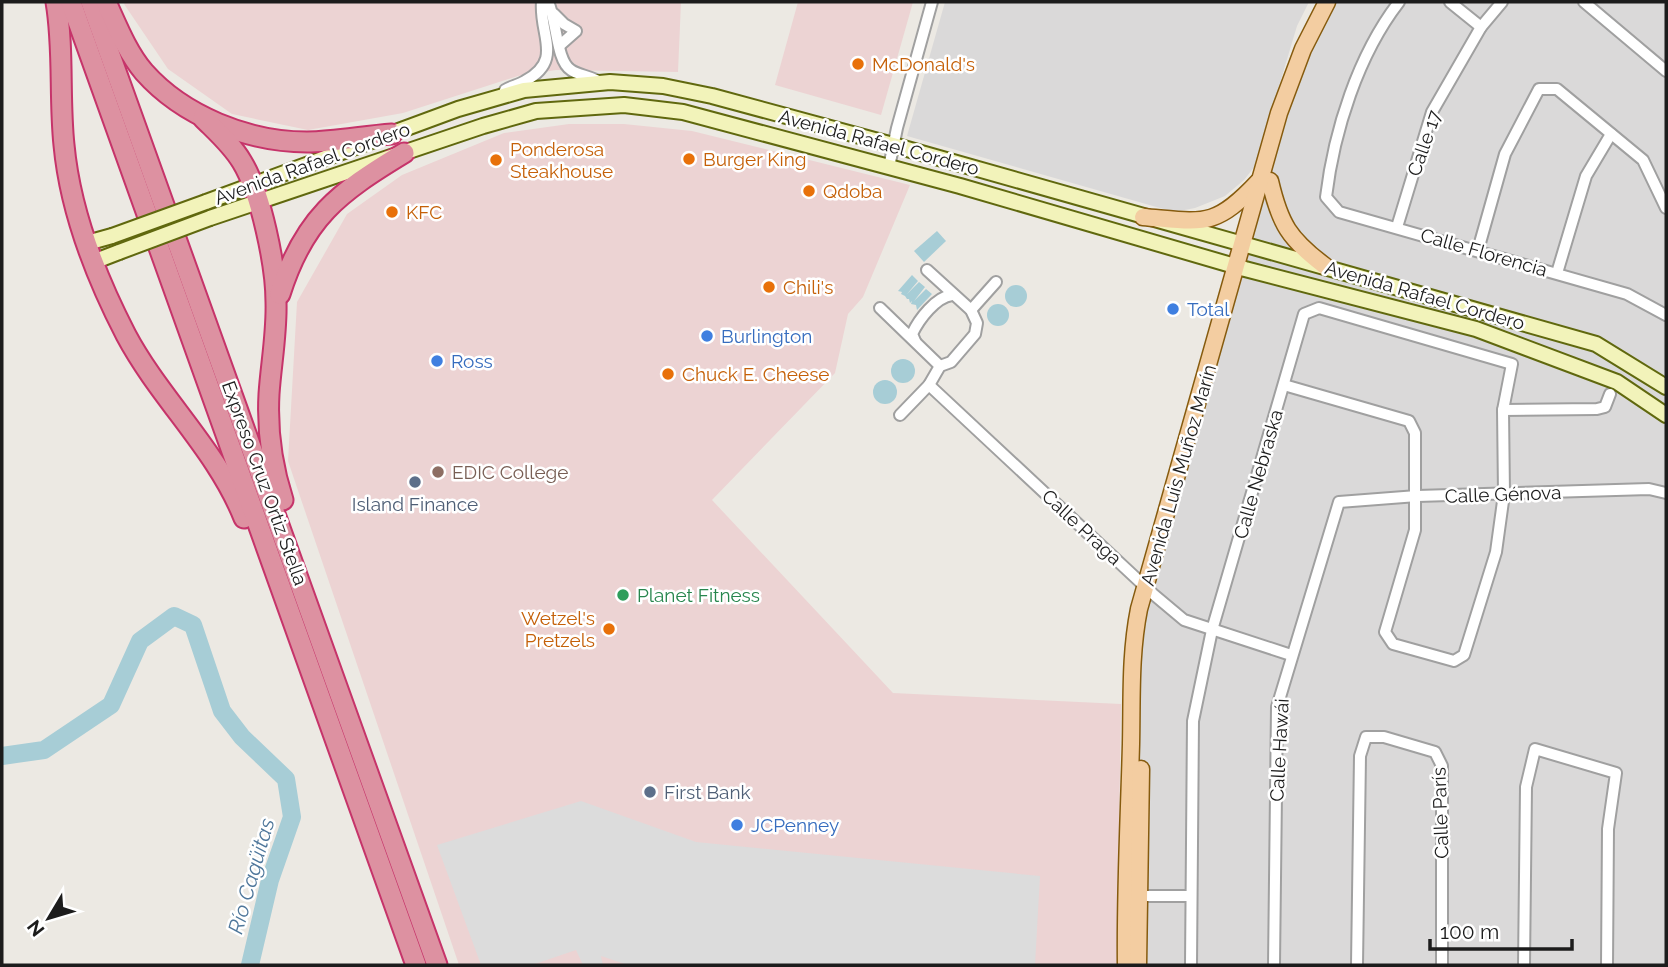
<svg xmlns="http://www.w3.org/2000/svg" width="1668" height="967" font-family="Raleway,sans-serif">
<rect width="100%" height="100%" fill="#ece9e3"/>
<g fill="#dad9d9">
<polygon points="945,2 1309,2 1297,26 1255,166 1244,180 1225,196 1195,208 1174,212 907,136"/>
<polygon points="1332,2 1666,2 1666,965 1134,965 1139,638 1292,90"/>
</g>
<g fill="#ecd3d3">
<polygon points="125,2 681,2 678,72 556,70 518,76 403,113 308,130 232,114 168,69 124,4"/>
<polygon points="798,2 913,2 881,115 775,85"/>
<polygon points="569,124 624,124 692,131 910,185 863,297 848,314 835,373 712,500 893,693 1121,704 1117,965 459,965 288,461 297,302 347,214 402,175 504,133"/>
</g>
<polygon fill="#dcdcdc" points="581,801 696,842 1040,876 1035,965 628,965 601,956 603,965 583,965 576,950 532,965 481,965 437,845"/>
<g fill="#a7cdd6">
<polygon points="937,231 946,241 924,262 914,251"/>
<polygon points="912,275 918,281 907,294 919,282 925,287 914,301 926,289 932,294 917,310 916,305 911,304 912,301 910,303 909,299 907,299 905,296 901,294 902,292 898,291"/>
<circle cx="1016" cy="296" r="11"/>
<circle cx="998" cy="315" r="11"/>
<circle cx="903" cy="371" r="12"/>
<circle cx="885" cy="392" r="12"/>
</g>
<g fill="none" stroke-linecap="round" stroke-linejoin="round">
<polyline stroke="#a7cdd6" stroke-width="18" points="2,756 44,750 111,705 140,641 174,616 193,625 222,711 242,737 286,779 292,817 270,880 250,965"/>
<g stroke="#a0a0a0" stroke-width="14">
<g id="street">
<path d="M548 2C557 20 556 61 571 70 577 75 591 76 602 83"/>
<path d="M1399 2C1358 55 1334 131 1326 197L1339 212 1627 294 1666 315"/>
<polyline points="1450,2 1481,27"/>
<polyline points="1584,2 1666,71"/>
<polyline points="554,14 564,24 576,31 559,46"/>
<path d="M505 90C511 86 519 85 525 81 564 60 539 35 542 2"/>
<polyline points="889,167 897,128 932,2"/>
<polyline points="1397,227 1432,112 1481,27 1502,2"/>
<polyline points="1478,250 1505,154 1539,89 1557,89 1643,160 1666,208"/>
<polyline points="1557,273 1586,176 1611,134"/>
<polyline points="880,308 940,366"/>
<polyline points="971,310 996,282"/>
<path d="M915 341 912 334C919 319 936 297 952 295"/>
<polyline points="929,385 1153,594 1184,620 1291,655"/>
<polyline points="1503,410 1597,409 1605,407 1610,394"/>
<polyline points="900,415 929,385 940,366 951,362 975,334 977,323 971,310 927,270"/>
<polyline points="1135,896 1191,896"/>
<polyline points="1191,965 1193,721 1212,630 1304,314 1319,308 1512,364 1503,410 1504,494 1496,552 1464,655 1454,661 1393,644 1385,632 1415,530 1415,433 1409,421 1284,385"/>
<polyline points="1274,965 1277,707 1339,502 1417,496 1649,489 1666,493"/>
<polyline points="1357,965 1360,756 1366,737 1384,737 1435,752 1442,766 1442,965"/>
<polyline points="1524,965 1526,787 1535,749 1616,773 1608,829 1607,965"/>
</g>
</g>
<g stroke="#60680e" stroke-width="18">
<g id="secondary">
<polyline points="206,202 458,109 524,90 610,82 663,86 712,96 893,145 1596,344 1666,387"/>
<polyline points="210,218 483,126 536,111 624,105 683,112 960,186 1245,269 1476,329 1617,382 1666,415"/>
<polyline points="87,243 112,236"/>
<polyline points="93,262 119,252"/>
</g>
</g>
<g stroke="#865b0e" stroke-width="19">
<g id="primary">
<path d="M1270 181C1280 224 1289 239 1325 266"/>
<path d="M1143 217C1203 222 1214 229 1258 182"/>
<path d="M1126 965C1125 891 1129 818 1131 744 1132 698 1130 654 1139 609L1279 113 1303 49 1327 2"/>
<polyline points="1138,965 1141,769"/>
</g>
</g>
<g stroke="#c6346a" stroke-width="23">
<g id="highway">
<path d="M56 2C64 48 59 98 64 145 70 210 96 277 126 335 160 399 217 450 244 518"/>
<polyline points="71,2 416,965"/>
<polyline points="91,2 437,965"/>
<path d="M106 2C117 26 127 52 144 72 183 116 248 142 307 142 335 142 363 136 392 134"/>
<path d="M203 118C217 132 232 145 242 162 261 193 276 266 276 302 277 333 271 364 269 394 267 430 272 466 283 500"/>
<path d="M280 294C304 218 338 193 404 153"/>
</g>
</g>
<use href="#street" stroke="#fff" stroke-width="10"/>
<use href="#secondary" stroke="#f2f3ba" stroke-width="14"/>
<use href="#primary" stroke="#f3cda1" stroke-width="16"/>
<use href="#highway" stroke="#dd91a1" stroke-width="19"/>
<g stroke="#60680e" stroke-width="18" stroke-linecap="butt">
<g id="secondary-bridge">
<polyline points="112,236 206,202"/>
<polyline points="119,252 210,218"/>
</g>
</g>
<use href="#secondary-bridge" stroke="#f2f3ba" stroke-width="14"/>
</g>
<g fill="#e8710a" stroke="#fff" stroke-width="2.5">
<circle cx="858" cy="64" r="7"/>
<circle cx="689" cy="159" r="7"/>
<circle cx="496" cy="160" r="7"/>
<circle cx="809" cy="191" r="7"/>
<circle cx="392" cy="212" r="7"/>
<circle cx="769" cy="287" r="7"/>
<circle cx="668" cy="374" r="7"/>
<circle cx="609" cy="629" r="7"/>
</g>
<g fill="#3f7fe0" stroke="#fff" stroke-width="2.5">
<circle cx="1173" cy="309" r="7"/>
<circle cx="707" cy="336" r="7"/>
<circle cx="437" cy="361" r="7"/>
<circle cx="737" cy="825" r="7"/>
</g>
<circle fill="#8d6e63" stroke="#fff" stroke-width="2.5" cx="438" cy="472" r="7"/>
<g fill="#5c6f8a" stroke="#fff" stroke-width="2.5">
<circle cx="415" cy="482" r="7"/>
<circle cx="650" cy="792" r="7"/>
</g>
<circle fill="#2e9e5b" stroke="#fff" stroke-width="2.5" cx="623" cy="595" r="7"/>
<g text-anchor="middle" dominant-baseline="central" stroke-width="5" stroke-linejoin="round" paint-order="stroke">
<g font-size="19" fill="#c56008" stroke="#fff" text-anchor="start">
<text x="872" y="64">McDonald's</text>
<text x="510" y="149">Ponderosa<tspan x="510" dy="22">Steakhouse</tspan></text>
<text x="703" y="159">Burger King</text>
<text x="823" y="191">Qdoba</text>
<text x="406" y="212">KFC</text>
<text x="783" y="287">Chili's</text>
<text x="682" y="374">Chuck E. Cheese</text>
<text x="595" y="618" text-anchor="end">Wetzel's<tspan x="595" dy="22">Pretzels</tspan></text>
</g>
<g font-size="19" fill="#1c1c1c" stroke="#fff">
<text transform="translate(879 142) rotate(15)">Avenida Rafael Cordero</text>
<text transform="translate(1424 143) rotate(-71)">Calle 17</text>
<text transform="translate(312 163) rotate(-20)">Avenida Rafael Cordero</text>
<text transform="translate(1484 252) rotate(16)">Calle Florencia</text>
<text transform="translate(1425 295) rotate(16)">Avenida Rafael Cordero</text>
<text transform="translate(1258 474) rotate(-74)">Calle Nebraska</text>
<text transform="translate(1178 475) rotate(-74)">Avenida Luis Muñoz Marín</text>
<text transform="translate(265 483) rotate(70)">Expreso Cruz Ortiz Stella</text>
<text transform="translate(1503 494) rotate(-2)">Calle Génova</text>
<text transform="translate(1082 527) rotate(43)">Calle Praga</text>
<text transform="translate(1279 750) rotate(-87)">Calle Hawái</text>
<text transform="translate(1440 813) rotate(-92)">Calle París</text>
</g>
<g font-size="19" fill="#366cbe" stroke="#fff" text-anchor="start">
<text x="1187" y="309">Total</text>
<text x="721" y="336">Burlington</text>
<text x="451" y="361">Ross</text>
<text x="751" y="825">JCPenney</text>
</g>
<g font-size="19" fill="#785e54" stroke="#fff" text-anchor="start">
<text x="452" y="472">EDIC College</text>
</g>
<g font-size="19" fill="#4e5e75" stroke="#fff">
<text x="415" y="504">Island Finance</text>
<text x="664" y="792" text-anchor="start">First Bank</text>
</g>
<g font-size="19" fill="#27864d" stroke="#fff" text-anchor="start">
<text x="637" y="595">Planet Fitness</text>
</g>
<g font-size="21" font-style="italic" fill="#4f779b" stroke="#fff">
<text transform="translate(251 876) rotate(-74)">Río Cagüitas</text>
</g>
</g>
<rect width="1668" height="967" fill="none" stroke="#1c1c1c" stroke-width="7"/>
<g transform="translate(49 918) rotate(232)" stroke="#ffffff" stroke-width="5" paint-order="stroke">
<path d="M0-5L12 26L0 18L-12 26Z" fill="#1c1c1c"/>
<text y="-10" font-size="19" font-weight="bold" text-anchor="middle" fill="#1c1c1c">N</text>
</g>
<path d="M1430 939v10h142v-10" fill="none" stroke="#1c1c1c" stroke-width="3.5"/>
<text x="1440" y="939" font-size="21" fill="#1c1c1c" stroke="#ffffff" stroke-width="5" paint-order="stroke">100 m</text>
</svg>
